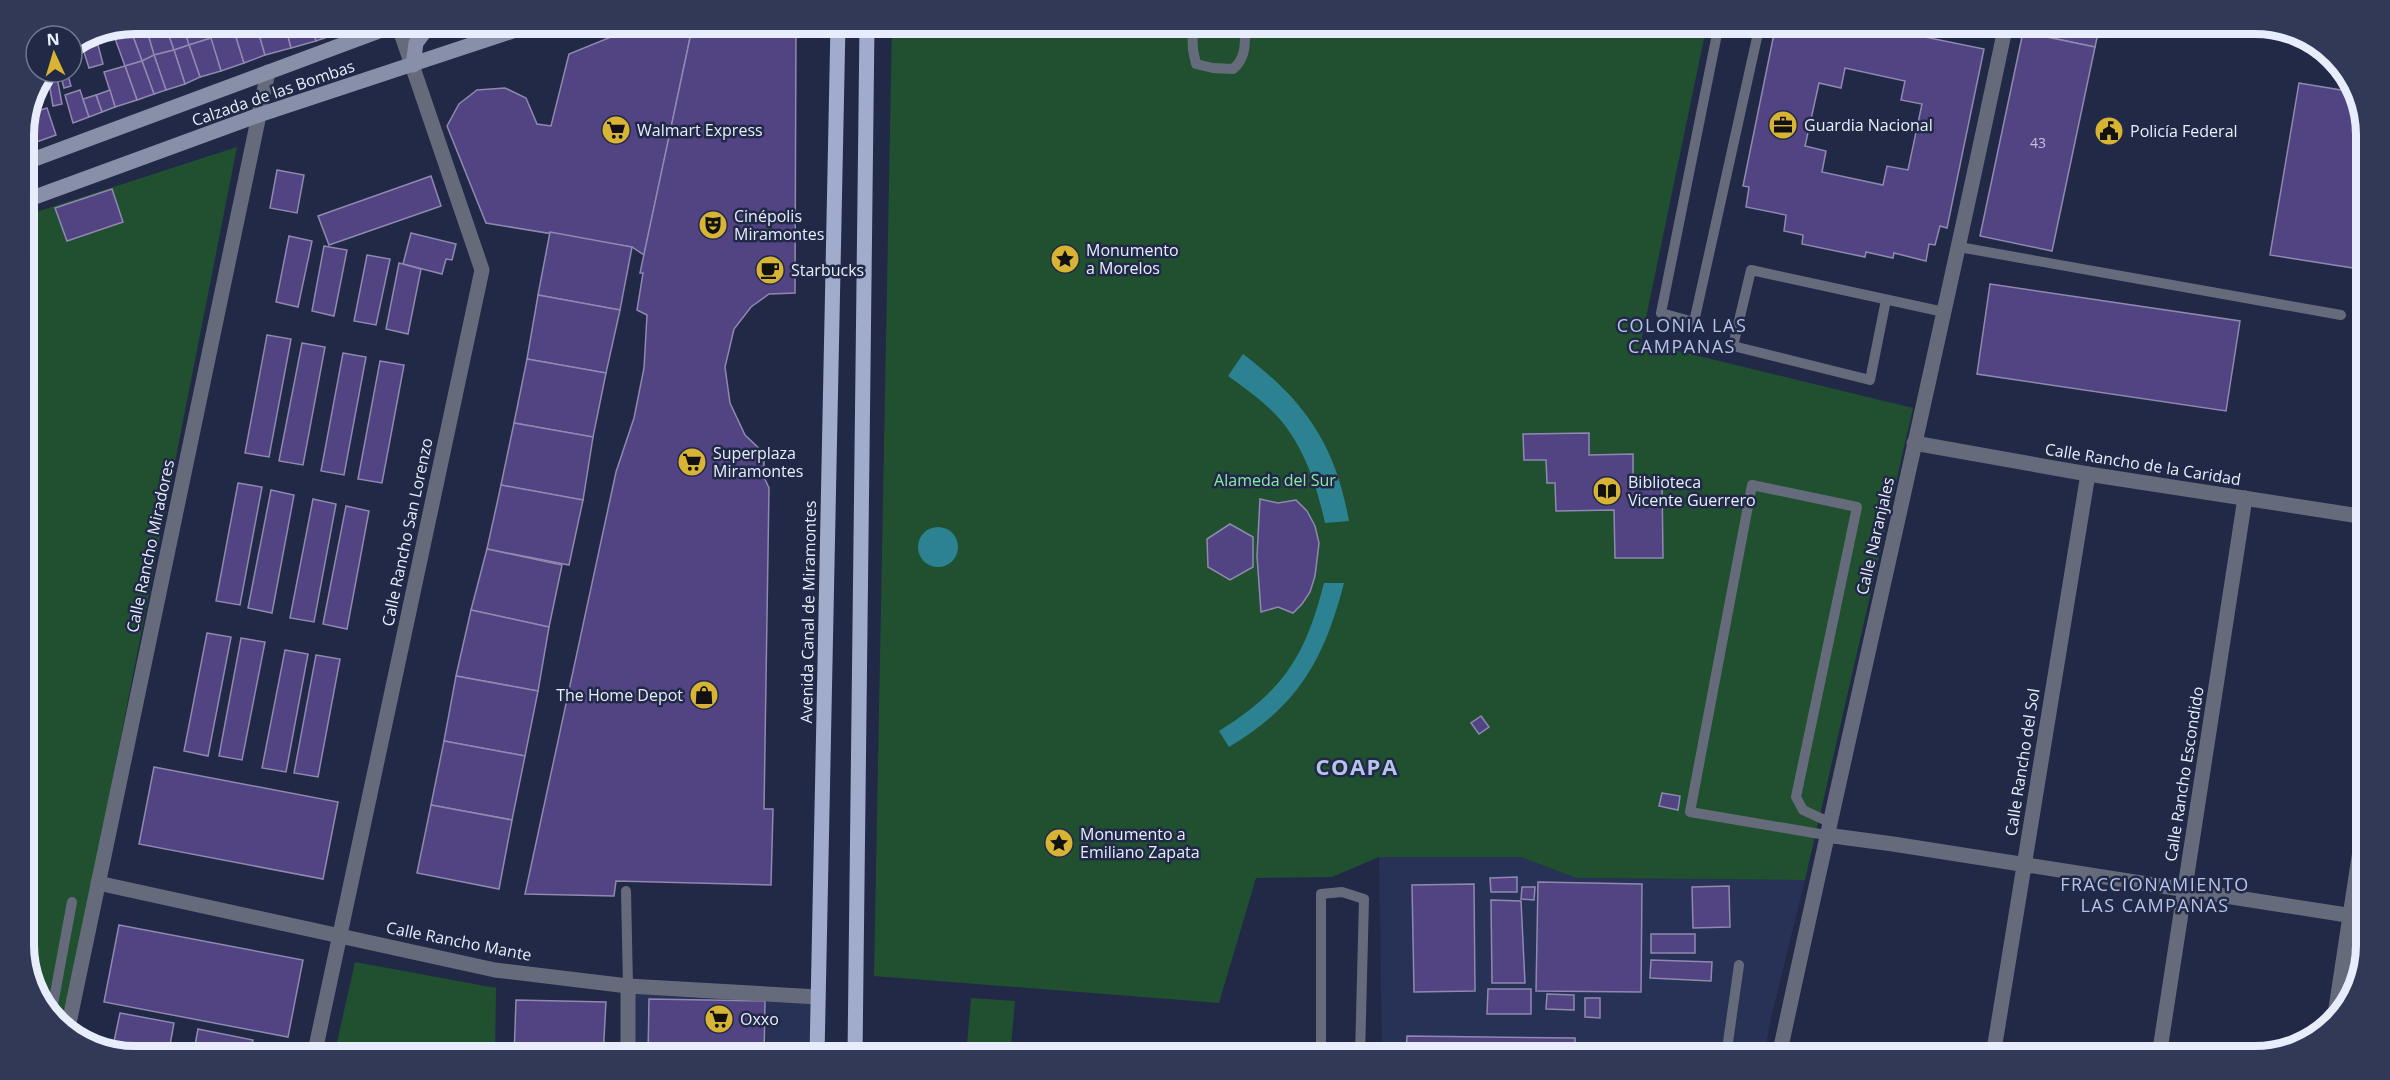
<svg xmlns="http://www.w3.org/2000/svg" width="2390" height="1080" font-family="'Open Sans',sans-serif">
<rect width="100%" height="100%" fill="#212947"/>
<g fill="#283156">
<polygon points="1379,857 1521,857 1576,878 1805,880 1772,1014 1764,1056 1382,1056"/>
<polygon points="634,985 817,996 814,1056 632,1056"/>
</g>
<g fill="#205030">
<polygon points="892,24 1707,24 1641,342 1913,408 1805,880 1576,878 1521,857 1379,857 1332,877 1256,878 1219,1003 874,976"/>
<polygon points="237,147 64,1025 47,1012 24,952 24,216"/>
<polygon points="355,962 496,988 495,1056 334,1056"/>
<polygon points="971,998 1015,1001 1010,1056 966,1056"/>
</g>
<g fill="#2c8291">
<path d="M1243 354C1305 401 1335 444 1349 521L1325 523C1316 482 1301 437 1269 408 1256 396 1242 386 1228 376Z"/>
<circle cx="938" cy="547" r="20"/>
<path d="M1324 583H1344C1324 660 1298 706 1229 747L1219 731C1284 690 1305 657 1324 583Z"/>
</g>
<g fill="#524383" stroke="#8f89af" stroke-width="1.5" fill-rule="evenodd">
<polygon points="145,24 165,24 174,50 154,55"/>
<polygon points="145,24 154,55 142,61 130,28"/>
<polygon points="165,24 183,24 189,45 174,50"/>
<polygon points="183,24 206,24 211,38 189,45"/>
<polygon points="206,24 232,24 244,63 221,71"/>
<polygon points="232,24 256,24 265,55 244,63"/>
<polygon points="256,24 285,24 291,48 265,55"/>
<polygon points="285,24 312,24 316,41 291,48"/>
<polygon points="312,24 345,24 347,30 316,41"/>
<polygon points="345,24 363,24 347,30"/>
<polygon points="643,24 693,24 644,255 632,247 486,223 447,126 459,104 477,90 505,88 526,98 537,124 551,126 569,54"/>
<polygon points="693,24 796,24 795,293 769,294 751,307 734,329 725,367 730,403 745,435 764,453 764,477 769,488 764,809 773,809 771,885 616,881 614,896 525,894 616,472 634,418 644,368 647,315 637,310 643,273 640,273"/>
<path d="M1776 24H1861L1984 49 1947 228 1940 226 1935 245 1929 244 1926 261 1894 253 1893 258 1866 252 1865 257 1802 244 1803 235 1784 231 1786 215 1746 207 1749 187 1743 186ZM1845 68 1905 81 1901 100 1922 104 1908 170 1887 166 1883 185 1822 172 1826 151 1805 146 1819 83 1841 88Z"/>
<polygon points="1937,24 1990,24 1987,35"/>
<polygon points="2025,24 2100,24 2095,47 2023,32"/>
<polygon points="129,25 130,28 113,33 112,29"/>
<polygon points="130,28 142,61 125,66 113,33"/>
<polygon points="112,29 113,33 89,40 87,36 93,32"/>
<polygon points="2023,32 2095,47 2052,251 1980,236"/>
<polygon points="87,36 89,40 74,45"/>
<polygon points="211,38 221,71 200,77 189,45"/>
<polygon points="98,45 103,64 89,68 83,49"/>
<polygon points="189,45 200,77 185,84 174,50"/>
<polygon points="174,50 185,84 166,90 154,55"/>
<polygon points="154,55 166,90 154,94 142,61"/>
<polygon points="142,61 154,94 137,100 125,66"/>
<polygon points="125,66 137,100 115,107 104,72"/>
<polygon points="50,72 56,72 62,104 53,106 48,77"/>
<polygon points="60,72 67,72 71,86 64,88"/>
<polygon points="2299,83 2353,92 2366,129 2366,270 2270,255"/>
<polygon points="80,90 89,117 73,123 65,95"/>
<polygon points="110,90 115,107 102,112 96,95"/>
<polygon points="96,95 102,112 89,117 83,99"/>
<polygon points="39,97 39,110 32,111"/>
<polygon points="47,108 56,135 28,145 24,129 31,113"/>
<polygon points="277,170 304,175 297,213 270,208"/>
<polygon points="431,176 441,206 329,245 318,216"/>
<polygon points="112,189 123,222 67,241 55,208"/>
<polygon points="550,232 632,247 620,310 538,295"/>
<polygon points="411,233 456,244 452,260 446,259 442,274 403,264"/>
<polygon points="289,236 312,241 298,307 276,302"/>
<polygon points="324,246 347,250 334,316 312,311"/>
<polygon points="367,255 390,259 376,325 354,321"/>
<polygon points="399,263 421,269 408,334 386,329"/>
<polygon points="1990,284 2240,321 2226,411 1977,374"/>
<polygon points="538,295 620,310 606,373 527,359"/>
<polygon points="267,335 291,339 269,457 245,453"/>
<polygon points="302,343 325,347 303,465 279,461"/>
<polygon points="343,353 366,357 344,475 321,471"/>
<polygon points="527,359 606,373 593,437 514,423"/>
<polygon points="380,361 404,365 382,483 358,479"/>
<polygon points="514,423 593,437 583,500 501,485"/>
<polygon points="1589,433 1589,455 1633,454 1633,479 1662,479 1663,558 1615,558 1614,510 1556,511 1555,483 1547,483 1546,460 1524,460 1523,434"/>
<polygon points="238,483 262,487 240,605 216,601"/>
<polygon points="501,485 583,500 569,565 487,549"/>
<polygon points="271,490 294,495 272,613 248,608"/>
<polygon points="313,499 336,504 314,622 290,618"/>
<polygon points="1260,499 1278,503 1296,500 1307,511 1315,526 1319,543 1315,576 1310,592 1302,604 1293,613 1278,607 1261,612 1257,556"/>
<polygon points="346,506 369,511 347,629 323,624"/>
<polygon points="1230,524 1253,537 1253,567 1230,580 1208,567 1207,539"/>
<polygon points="487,549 562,565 549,627 471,610"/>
<polygon points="471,610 549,627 538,691 456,676"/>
<polygon points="207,633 231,637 208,756 184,751"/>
<polygon points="241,638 265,642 242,760 219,756"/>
<polygon points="285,650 308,654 286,772 262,768"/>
<polygon points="316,655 340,659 318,777 294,773"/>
<polygon points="456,676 538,691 525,756 444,741"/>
<polygon points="1481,716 1489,727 1479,734 1471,723"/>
<polygon points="444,741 525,756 512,820 431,805"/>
<polygon points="154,767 338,802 323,879 139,844"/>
<polygon points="1662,793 1680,796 1678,810 1659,806"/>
<polygon points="431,805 512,820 499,889 417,873"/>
<polygon points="1517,877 1517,892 1491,892 1490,878"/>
<polygon points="1538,882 1642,884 1641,992 1536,991"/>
<polygon points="1474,884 1475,991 1414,992 1412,885"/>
<polygon points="1729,886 1730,927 1693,928 1692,887"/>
<polygon points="1522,887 1535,887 1534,900 1521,899"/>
<polygon points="1491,900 1521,901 1525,983 1492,983"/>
<polygon points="119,925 303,960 288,1037 104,1002"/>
<rect x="1651" y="934" width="44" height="19"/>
<polygon points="1651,960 1712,962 1711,981 1650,978"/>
<polygon points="1488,989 1531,989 1531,1014 1487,1014"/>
<polygon points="1547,994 1574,995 1574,1010 1546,1009"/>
<polygon points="1585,998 1600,998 1600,1018 1585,1017"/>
<polygon points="649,999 765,1001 764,1056 648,1056"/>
<polygon points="516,1000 606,1002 603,1056 514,1056"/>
<polygon points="120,1013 174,1023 168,1056 136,1056 112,1051"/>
<polygon points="198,1029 253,1040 249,1056 193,1056"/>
<polygon points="1407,1036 1575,1038 1575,1056 1406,1056"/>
</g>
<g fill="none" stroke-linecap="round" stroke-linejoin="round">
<g stroke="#666b7b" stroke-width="10">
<path d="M1192 24 1193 50 1196 64 1213 68 1233 69C1247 57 1245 42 1245 24"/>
<polyline points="1719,24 1661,313 1694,322 1760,24"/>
<polyline points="1959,247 2341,315"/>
<polyline points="1886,300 1870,380 1733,346 1751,270 1944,312"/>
<polyline points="1826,835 1690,812 1752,485 1857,507 1796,797 1803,810 1829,822"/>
<polyline points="626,891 628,986"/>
<polyline points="51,1015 72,902"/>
<polyline points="1321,1056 1321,894 1342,892 1364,899 1360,1056"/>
<polyline points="1726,1056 1739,965"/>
</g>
<g stroke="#666b7b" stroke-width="15">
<polyline points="1914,443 2088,474 2366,517"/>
<polyline points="1826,835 1893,844 2366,918"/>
<polyline points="98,883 495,970 628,986 818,997"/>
<polyline points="2335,1015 2366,811"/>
<polyline points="68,1028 268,72"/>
<polyline points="314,1056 482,270 398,24"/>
<polyline points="628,1056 628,986"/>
<path d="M1779 1056C1853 712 1934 369 2006 24"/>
<polyline points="1993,1056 2088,474"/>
<polyline points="2159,1056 2245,498"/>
</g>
<g stroke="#888fa9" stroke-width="15">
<polyline points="413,65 416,43 430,24"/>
<polyline points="24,163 398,24"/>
<polyline points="24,201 259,115 534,24"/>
</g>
<g stroke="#a1abcc" stroke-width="15">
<polyline points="817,1056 838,24"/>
<polyline points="855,1056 867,24"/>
</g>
</g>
<defs>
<g id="office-disc" transform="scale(1.5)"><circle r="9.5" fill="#d8b434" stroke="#212947"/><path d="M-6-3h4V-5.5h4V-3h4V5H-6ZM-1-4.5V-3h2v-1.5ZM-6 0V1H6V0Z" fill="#111"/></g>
<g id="supermarket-disc" transform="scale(1.5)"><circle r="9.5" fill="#d8b434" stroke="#212947"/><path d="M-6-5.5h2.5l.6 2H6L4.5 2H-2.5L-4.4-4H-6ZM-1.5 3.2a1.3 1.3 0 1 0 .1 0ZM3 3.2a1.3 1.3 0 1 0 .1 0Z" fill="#111"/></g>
<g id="civic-disc" transform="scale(1.5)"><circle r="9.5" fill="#d8b434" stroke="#212947"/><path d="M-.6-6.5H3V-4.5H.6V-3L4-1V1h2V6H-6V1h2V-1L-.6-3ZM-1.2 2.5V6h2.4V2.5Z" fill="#111"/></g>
<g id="theatre-disc" transform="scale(1.5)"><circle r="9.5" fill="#d8b434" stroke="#212947"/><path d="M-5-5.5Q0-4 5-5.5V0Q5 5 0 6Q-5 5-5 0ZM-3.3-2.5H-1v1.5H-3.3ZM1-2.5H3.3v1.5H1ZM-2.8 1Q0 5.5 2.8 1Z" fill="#111"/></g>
<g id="sight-disc" transform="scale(1.5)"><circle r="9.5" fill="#d8b434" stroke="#212947"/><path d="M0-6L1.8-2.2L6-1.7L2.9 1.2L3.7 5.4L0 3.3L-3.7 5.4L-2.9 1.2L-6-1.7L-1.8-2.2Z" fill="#111"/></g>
<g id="cafe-disc" transform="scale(1.5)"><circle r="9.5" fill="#d8b434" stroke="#212947"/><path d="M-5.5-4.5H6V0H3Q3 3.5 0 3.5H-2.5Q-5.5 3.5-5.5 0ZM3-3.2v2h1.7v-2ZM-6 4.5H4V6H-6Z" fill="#111"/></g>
<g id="library-disc" transform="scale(1.5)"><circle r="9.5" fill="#d8b434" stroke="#212947"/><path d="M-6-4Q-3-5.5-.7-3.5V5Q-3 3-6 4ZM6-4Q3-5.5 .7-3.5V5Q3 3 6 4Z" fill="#111"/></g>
<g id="shop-disc" transform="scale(1.5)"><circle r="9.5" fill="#d8b434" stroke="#212947"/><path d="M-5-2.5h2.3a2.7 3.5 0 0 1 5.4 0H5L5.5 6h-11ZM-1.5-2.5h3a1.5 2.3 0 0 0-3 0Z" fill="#111"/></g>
</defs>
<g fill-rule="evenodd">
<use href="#office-disc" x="1783" y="125"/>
<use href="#supermarket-disc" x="616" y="130"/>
<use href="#civic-disc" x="2109" y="131"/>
<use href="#theatre-disc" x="713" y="225"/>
<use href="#sight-disc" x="1065" y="259"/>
<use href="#cafe-disc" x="770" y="270"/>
<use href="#supermarket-disc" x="692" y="462"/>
<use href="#library-disc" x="1607" y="491"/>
<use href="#shop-disc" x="704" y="695"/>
<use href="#sight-disc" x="1059" y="843"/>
<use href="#supermarket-disc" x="719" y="1019"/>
</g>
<g text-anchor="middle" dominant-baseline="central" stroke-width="5" stroke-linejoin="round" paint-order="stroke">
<g font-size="14" fill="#c2c2de">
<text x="2038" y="142">43</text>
</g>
<g font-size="16" fill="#e8edfd" stroke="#212947">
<text transform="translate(273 93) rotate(-19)">Calzada de las Bombas</text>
<text transform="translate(2143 464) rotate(9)">Calle Rancho de la Caridad</text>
<text transform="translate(407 532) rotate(-78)">Calle Rancho San Lorenzo</text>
<text transform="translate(1875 536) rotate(-77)">Calle Naranjales</text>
<text transform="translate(150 546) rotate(-78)">Calle Rancho Miradores</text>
<text transform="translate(808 612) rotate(-89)">Avenida Canal de Miramontes</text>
<text transform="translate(2022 762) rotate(-81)">Calle Rancho del Sol</text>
<text transform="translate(2184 774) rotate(-81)">Calle Rancho Escondido</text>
<text transform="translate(459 941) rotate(11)">Calle Rancho Mante</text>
</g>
<g font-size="16" fill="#e8edfd" stroke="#212947" text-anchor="start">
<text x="1804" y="125">Guardia Nacional</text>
<text x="637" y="130">Walmart Express</text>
<text x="2130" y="131">Policía Federal</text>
<text x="734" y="216">Cinépolis<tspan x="734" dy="18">Miramontes</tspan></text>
<text x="1086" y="250">Monumento<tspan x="1086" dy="18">a Morelos</tspan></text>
<text x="791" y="270">Starbucks</text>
<text x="713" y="453">Superplaza<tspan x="713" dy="18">Miramontes</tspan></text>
<text x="1628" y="482">Biblioteca<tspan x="1628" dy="18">Vicente Guerrero</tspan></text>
<text x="683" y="695" text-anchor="end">The Home Depot</text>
<text x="1080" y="834">Monumento a<tspan x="1080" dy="18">Emiliano Zapata</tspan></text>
<text x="740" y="1019">Oxxo</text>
</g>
<g font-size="16" fill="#89eaa5" stroke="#212947">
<text x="1275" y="480">Alameda del Sur</text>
</g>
<g font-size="18" letter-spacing="1.5" fill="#b7c3ea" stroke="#212947">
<text x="1682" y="325">COLONIA LAS<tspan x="1682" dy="21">CAMPANAS</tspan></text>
<text x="2155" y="884">FRACCIONAMIENTO<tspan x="2155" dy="21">LAS CAMPANAS</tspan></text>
</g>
<g font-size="22" font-weight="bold" letter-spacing="1.5" fill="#b7c3ea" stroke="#212947">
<text x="1357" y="766">COAPA</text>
</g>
</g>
<path d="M0 0H2390V1080H0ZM135 34H2255A101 101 0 0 1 2356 135V945A101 101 0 0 1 2255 1046H135A101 101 0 0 1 34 945V135A101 101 0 0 1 135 34Z" fill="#313956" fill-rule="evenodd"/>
<path fill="none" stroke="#e8edfd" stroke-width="8" d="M135 34H2255A101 101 0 0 1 2356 135V945A101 101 0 0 1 2255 1046H135A101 101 0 0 1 34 945V135A101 101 0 0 1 135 34Z"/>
<g transform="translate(54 54) rotate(356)"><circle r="28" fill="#212947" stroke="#717790" stroke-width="1.5"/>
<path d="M0-4.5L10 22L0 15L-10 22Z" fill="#d8b434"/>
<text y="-9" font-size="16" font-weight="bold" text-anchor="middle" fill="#e8edfd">N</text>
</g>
</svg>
